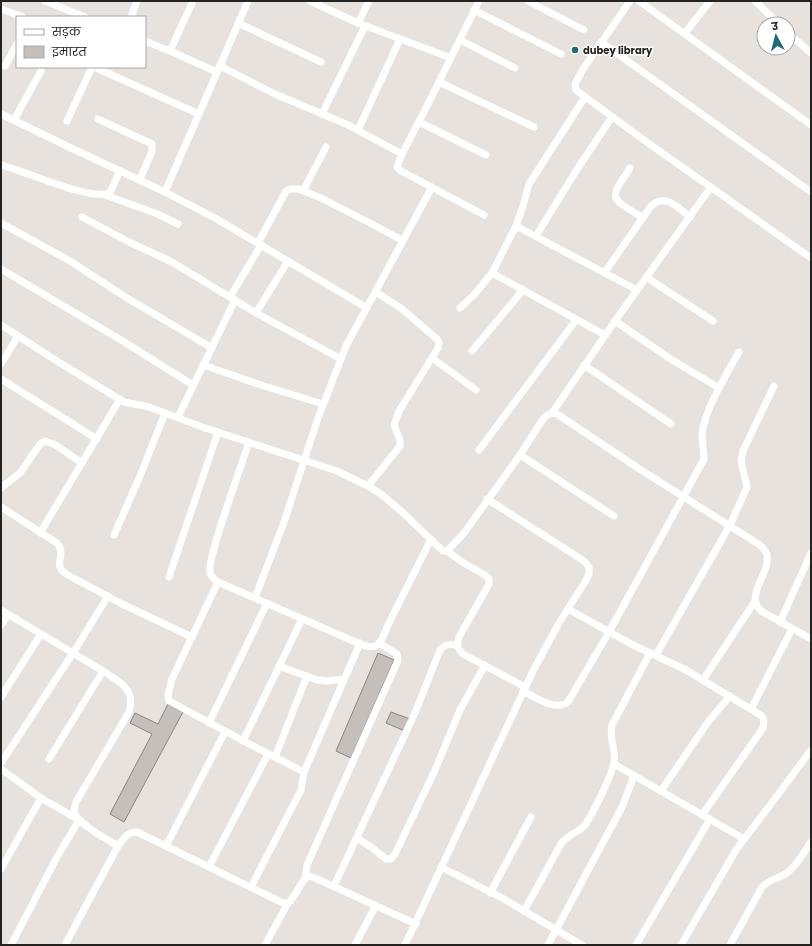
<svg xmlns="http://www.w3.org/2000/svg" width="812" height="946" font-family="Poppins,'Noto Sans Devanagari',sans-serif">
<rect width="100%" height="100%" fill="#e8e2de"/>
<g fill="#c5bfbc" stroke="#8b8582">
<polygon points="378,653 394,660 351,758 336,751"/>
<polygon points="168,704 183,712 124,822 110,814 152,734 130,723 135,713 158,724"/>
<polygon points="391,712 410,719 405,731 386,723"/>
</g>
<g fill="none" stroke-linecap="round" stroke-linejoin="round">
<g stroke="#fff" stroke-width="7">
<polyline points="45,1 85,17"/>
<polyline points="310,1 358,23 451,58"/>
<polyline points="479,1 428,104 402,154 397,167 401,171 484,215"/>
<polyline points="528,1 584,30"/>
<polyline points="630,1 583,69 575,84 576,90 648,143 811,258"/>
<polyline points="639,1 811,125"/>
<polyline points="755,1 779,24"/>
<polyline points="1,9 23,17"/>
<polyline points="474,10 561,54"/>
<polyline points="131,17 137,1"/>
<polyline points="238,23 321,62"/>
<polyline points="358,23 369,1"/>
<polyline points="685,33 710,1"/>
<polyline points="788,33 811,53"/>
<polyline points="460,40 515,68"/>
<polyline points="145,41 170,51 217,72"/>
<polyline points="601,42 811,192"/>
<polyline points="170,51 193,1"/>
<polyline points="5,66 17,44"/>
<polyline points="220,66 275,94 346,124 402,154"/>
<polyline points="94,67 199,114"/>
<polyline points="439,82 534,127"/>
<polyline points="1,114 71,148 165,192 215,218 367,308"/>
<polyline points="322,114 365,26"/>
<polyline points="98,119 152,144 152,151 140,179"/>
<polyline points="14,120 41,71"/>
<polyline points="67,121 92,67"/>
<polyline points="419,122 486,155"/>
<polyline points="358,130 400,39"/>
<path d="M1 165C26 171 88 201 110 193L120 170"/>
<path d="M630 168C608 201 610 197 643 218"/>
<polyline points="303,191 326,147"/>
<polyline points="165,192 248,1"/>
<polyline points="105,195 155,213 178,224"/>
<polyline points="82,217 129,242 172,262 256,313 341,359"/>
<polyline points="1,223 70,261 127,298 212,348"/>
<polyline points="516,226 637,290"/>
<polyline points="536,236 576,171 612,117"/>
<polyline points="258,243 286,191 291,189 299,189 321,198 374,225 403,241"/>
<polyline points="1,269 121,340 193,385"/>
<path d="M605 272 651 206C666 193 677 207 690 217"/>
<polyline points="492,273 605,335"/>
<polyline points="646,277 713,321"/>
<polyline points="230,297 261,245"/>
<polyline points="460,308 474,295 492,273 516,226 523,206 529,184 585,97"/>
<polyline points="256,313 288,261"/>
<polyline points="615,321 669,358 719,388"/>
<path d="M1 325 60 363 124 402 149 407 205 428 337 471 368 486 381 494 402 512 443 551H447L464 533 520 455 543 419C548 414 550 412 557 414L641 470 760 545C762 547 765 550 766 552 774 571 743 594 761 611L811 639"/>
<polyline points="472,351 523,290"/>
<polyline points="432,358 476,390"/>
<polyline points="1,364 18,336"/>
<polyline points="203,365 261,385 323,404"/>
<polyline points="584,365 671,424"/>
<polyline points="1,379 97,439"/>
<polyline points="552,413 615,321 711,187"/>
<polyline points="178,417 235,300"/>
<path d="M249 442C243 462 206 560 210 573 212 578 215 580 218 582L351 640C358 643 368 649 375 646 382 644 385 631 388 625 402 596 417 568 431 539"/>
<polyline points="479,450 576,320"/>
<polyline points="520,455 614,516"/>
<polyline points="368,486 400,446 400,440 394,425 399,411 438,348 439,343 437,339 402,309 376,292"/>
<polyline points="1,488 20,473 40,444 45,441 54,444 82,463"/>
<path d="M1 507 57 543C68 556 51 563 66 574L122 604 192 637"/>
<polyline points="40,533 120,399"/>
<polyline points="114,535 140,476 165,413"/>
<path d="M447 551 462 562 485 575 489 579V584L459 637C457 645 457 648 463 654L525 687"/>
<polyline points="169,577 218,432"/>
<polyline points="218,582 172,679 168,695 169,701 253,746 304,772"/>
<polyline points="255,598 284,522 318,418 346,346 432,187"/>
<polyline points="568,609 631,644 686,670 762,716 764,721 763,728 702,815"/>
<path d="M1 610 103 671C120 682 136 689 129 712L76 802C75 806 73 810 75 814 80 825 108 840 118 846"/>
<polyline points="780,622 811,553"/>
<polyline points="1,625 8,615"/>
<polyline points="656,655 730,525 744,494 747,487 741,461 743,451 774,386"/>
<polyline points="279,666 317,680 327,681 344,679"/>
<polyline points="703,680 755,601"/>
<path d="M523 691C535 697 556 712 568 702L609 632 704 459C704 451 702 442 702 434 704 411 727 373 739 352"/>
<polyline points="1,697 41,634"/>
<polyline points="751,709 792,629"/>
<polyline points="209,723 267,603"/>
<polyline points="243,741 302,619"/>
<polyline points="275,757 307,676"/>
<polyline points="49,759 103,671"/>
<polyline points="1,763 73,653 108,596"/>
<polyline points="614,764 744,839"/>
<polyline points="1,769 41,798 79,820 57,857 11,945"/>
<polyline points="661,791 708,722 730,696"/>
<polyline points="357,838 371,847 386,859 391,859 395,854 436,768 460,710 485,665"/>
<polyline points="166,846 225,732"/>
<polyline points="209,867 268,754"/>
<polyline points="441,867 504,899 582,945"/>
<polyline points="1,869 41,798"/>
<polyline points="305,879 307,865 398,660 397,654 379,643"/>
<path d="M334 886 415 713 440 650C445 644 449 644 457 645"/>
<polyline points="251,887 301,790 304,772 360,643"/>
<polyline points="490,893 531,817"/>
<path d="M524 911 562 842C568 835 577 833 584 826 592 816 612 775 614 762 616 755 613 748 612 741 611 735 611 731 612 725L650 653"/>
<path d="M65 945 118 846C124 838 127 832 137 832L283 903H288C297 896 299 882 308 876L315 878 416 924"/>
<polyline points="265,945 288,903"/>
<polyline points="355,945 376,905"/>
<polyline points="405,945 534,669 559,623 585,582 589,574 589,567 584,561 487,499"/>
<polyline points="548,945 622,807 634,776"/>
<polyline points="636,945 710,819"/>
<polyline points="681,945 736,850 780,792 811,750"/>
<path d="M730 945 762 887C770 878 780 879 788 872 798 864 804 852 811 842"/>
</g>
</g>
<circle fill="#206b71" stroke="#fff" stroke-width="1.5" cx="575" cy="50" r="4"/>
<g text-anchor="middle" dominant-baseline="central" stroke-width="3" stroke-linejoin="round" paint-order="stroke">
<g font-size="10" font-weight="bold" fill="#252322" stroke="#fff" text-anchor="start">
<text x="583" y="50">dubey library</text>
</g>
</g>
<rect width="812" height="946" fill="none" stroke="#252322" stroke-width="4"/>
<rect x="16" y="16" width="130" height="52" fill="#ffffff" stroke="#a8a7a7"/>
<rect x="24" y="29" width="20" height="6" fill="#ffffff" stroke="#a8a7a7"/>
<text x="52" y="36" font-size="12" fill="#252322">सड़क</text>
<rect x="24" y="46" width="20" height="12" fill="#c5bfbc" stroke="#a8a7a7"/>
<text x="52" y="56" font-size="12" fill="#252322">इमारत</text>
<g transform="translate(776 36) rotate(353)"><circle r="19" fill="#ffffff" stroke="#a8a7a7"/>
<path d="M0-3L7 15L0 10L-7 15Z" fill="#206b71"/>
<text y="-6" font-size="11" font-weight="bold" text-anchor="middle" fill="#252322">उ</text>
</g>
</svg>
